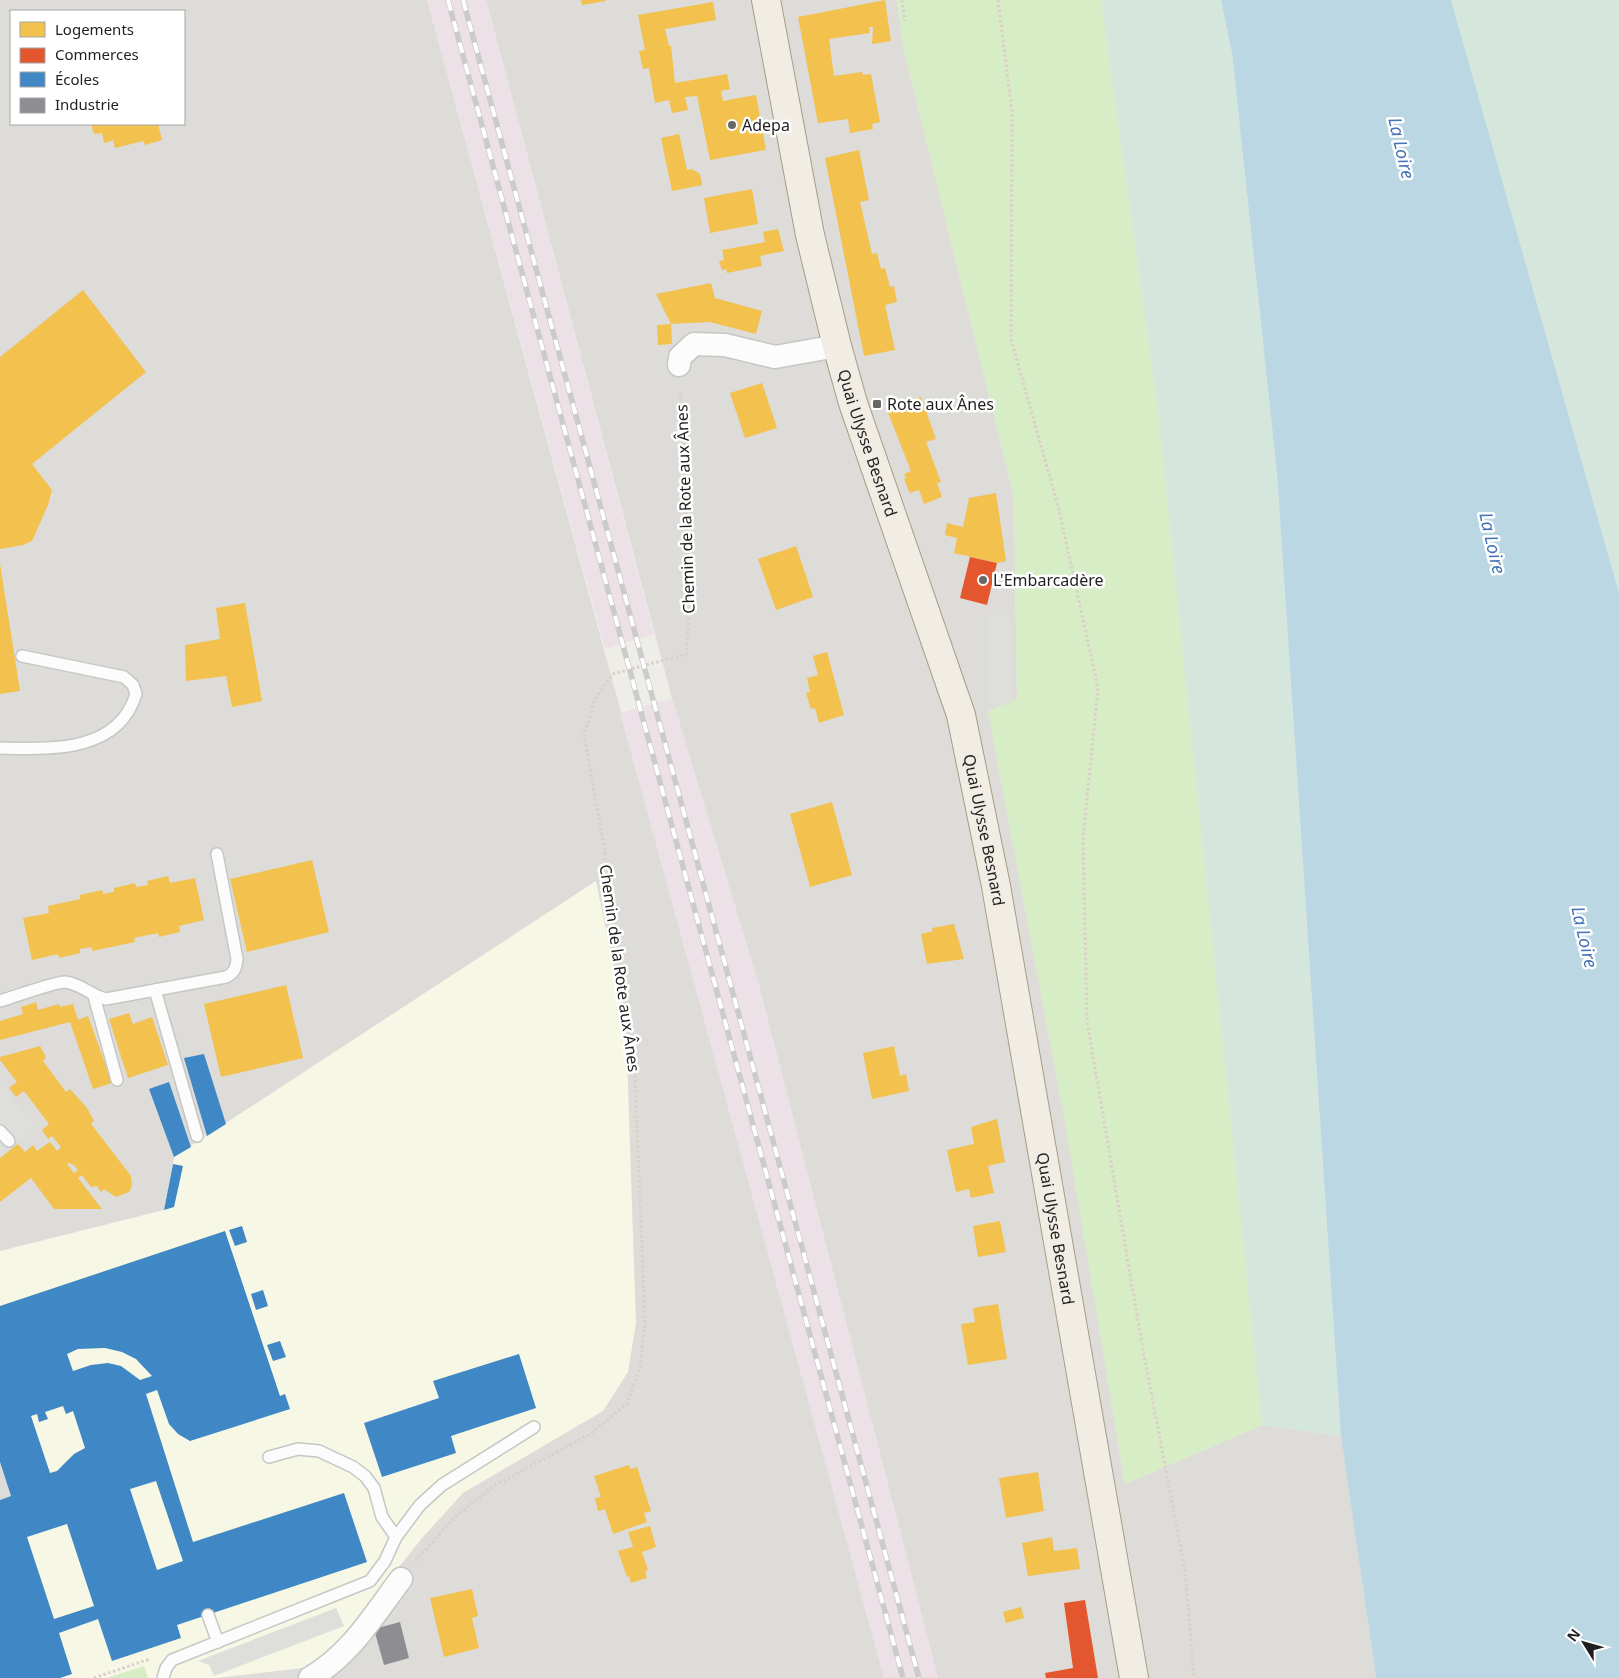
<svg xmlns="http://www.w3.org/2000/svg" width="1619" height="1678" font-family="'Noto Sans',sans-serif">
<rect width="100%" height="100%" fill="#eeede8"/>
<g fill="#dddcd9" fill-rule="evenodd">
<path d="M0 0H427L884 1678H0ZM11 11H184V124H11Z"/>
<polygon points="486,0 897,0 903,46 1014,497 1017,699 988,711 1064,1116 1125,1484 1262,1425 1341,1436 1376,1678 938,1678 758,982 672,698"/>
</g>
<g fill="#ece1e6">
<polygon points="427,0 486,0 654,634 605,649"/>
<polygon points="672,698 758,982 938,1678 884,1678 620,713"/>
</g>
<polygon fill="#f6f7e4" points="596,881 626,1028 636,1323 628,1372 603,1411 463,1493 422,1538 328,1656 303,1668 216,1678 0,1678 0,1500 11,1496 0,1462 0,1251 164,1210 174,1157 177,1155"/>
<g fill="#d7edc5">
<polygon points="897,0 1101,0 1158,411 1262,1425 1125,1484 1064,1116 988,711 1017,699 1014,497 903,46"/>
<polygon points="144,1666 148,1678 106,1678"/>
</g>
<g fill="#d5e6dd">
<polygon points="1101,0 1221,0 1232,53 1277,473 1341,1436 1262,1425 1158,411"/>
<polygon points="1451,0 1619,0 1619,593"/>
</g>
<g fill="#dededb">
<polygon points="990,615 1011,615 1010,705 989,705"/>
<polygon points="0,1081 36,1128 0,1155"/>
<polygon points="336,1608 344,1626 214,1676 209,1665 198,1661"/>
</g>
<polygon fill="#bad7e3" points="1221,0 1451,0 1619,593 1619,1678 1376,1678 1341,1436 1277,473 1232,53"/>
<g fill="#f2c14e" fill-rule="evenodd">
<polygon points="581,0 606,0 606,1 582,5"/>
<polygon points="885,0 891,41 872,44 873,27 869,27 870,33 829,39 834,76 862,72 863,75 871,74 880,122 872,124 873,129 850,133 848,119 818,123 798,17"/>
<polygon points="713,2 716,20 665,29 669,46 671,46 675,83 727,74 730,89 721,91 723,101 756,95 766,150 710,160 697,96 685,97 688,110 672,113 669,100 655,103 649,68 643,69 639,51 645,50 638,15"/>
<polygon points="91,124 158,124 162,140 145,145 143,141 115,148 113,140 104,143 102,133 94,134"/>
<polygon points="679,134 687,170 692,169 700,174 702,185 672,191 661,138"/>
<polygon points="859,150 869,200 860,202 872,254 877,253 881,269 885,268 890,287 894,286 897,302 885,305 895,350 864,356 825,158"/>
<polygon points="752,189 758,224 710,233 704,198"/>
<polygon points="778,229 784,251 760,256 762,266 727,273 726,269 722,270 719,261 724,260 722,250 765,242 763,232"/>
<polygon points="711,283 715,298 762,311 756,334 710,322 671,324 656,294"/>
<polygon points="83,290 146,372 32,464 52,490 48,505 32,541 23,545 0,549 0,357"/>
<polygon points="671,324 672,344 658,345 657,325"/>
<polygon points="762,383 777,428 745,438 730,393"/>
<polygon points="921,397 936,439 926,442 941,482 937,483 942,497 924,504 919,490 910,493 904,479 906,478 904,474 911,471 887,410"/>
<polygon points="996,493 1006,561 997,563 954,553 957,538 945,535 947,523 963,527 969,498"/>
<polygon points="796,546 813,597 776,610 758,559"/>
<polygon points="0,564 20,691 0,694"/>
<polygon points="245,603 262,701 232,707 226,676 186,681 185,645 220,639 216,608"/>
<polygon points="827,652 844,715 819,723 815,708 811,709 806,693 810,692 807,678 818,675 813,656"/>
<polygon points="832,802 852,875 810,887 790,814"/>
<polygon points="312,860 329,932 247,952 230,879"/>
<polygon points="168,876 170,883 195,878 204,920 179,926 180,932 159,937 158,933 134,938 135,942 92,951 92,947 80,949 80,953 59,958 58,954 32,960 23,918 49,913 48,906 80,899 80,895 102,890 103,894 114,892 114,888 135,883 136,887 148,885 147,881"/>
<polygon points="954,924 964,959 927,964 921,934 933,931 932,928"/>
<polygon points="286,985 303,1058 221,1077 204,1004"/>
<polygon points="36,1002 38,1010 59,1004 60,1007 73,1004 78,1020 88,1016 112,1083 93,1089 70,1022 0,1040 0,1021 23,1014 21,1007"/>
<polygon points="129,1013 133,1024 152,1017 168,1065 128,1078 109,1019"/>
<path d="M40 1046 46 1057 43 1061 66 1092 70 1089 87 1108 94 1121 91 1124 131 1176 132 1186 129 1192 116 1197 104 1189 101 1192 97 1186 91 1187 82 1175 78 1178 102 1209H54L31 1178 0 1202V1158L18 1144 25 1152 33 1145 37 1151 50 1142 57 1151 61 1147 52 1136 48 1139 42 1130 49 1124 24 1091 16 1097 9 1088 17 1082 0 1060V1057ZM69 1163 74 1165 78 1170 74 1173 67 1164Z"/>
<polygon points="894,1046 900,1076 906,1074 909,1091 872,1099 863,1053"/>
<polygon points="997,1119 1005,1162 988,1166 994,1193 971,1198 969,1189 956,1192 947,1150 974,1144 971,1127"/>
<polygon points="1000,1221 1006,1252 978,1257 973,1226"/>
<polygon points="998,1304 1007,1359 968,1365 961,1324 975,1322 973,1308"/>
<polygon points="629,1465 630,1469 637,1467 651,1511 644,1513 647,1522 613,1534 605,1509 598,1511 595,1498 601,1497 594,1476"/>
<polygon points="1038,1472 1044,1511 1006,1518 999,1478"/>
<polygon points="650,1526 656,1547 642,1552 648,1570 645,1571 647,1578 631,1583 629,1576 627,1577 618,1551 633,1547 628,1532"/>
<polygon points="1052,1537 1054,1551 1077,1548 1080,1569 1028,1576 1022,1543"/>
<polygon points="472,1589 478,1616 472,1618 479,1648 444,1657 430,1598"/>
<polygon points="1021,1607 1024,1618 1006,1623 1003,1612"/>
</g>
<g fill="#e4572e">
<polygon points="970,557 997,563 987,605 960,598"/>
<polygon points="1085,1600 1098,1678 1046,1678 1045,1673 1073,1668 1064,1603"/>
</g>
<g fill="#3f88c5" fill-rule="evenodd">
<polygon points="204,1054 226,1124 207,1136 184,1058"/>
<polygon points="169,1082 191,1147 174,1157 149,1089"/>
<polygon points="173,1164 183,1166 174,1207 164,1210"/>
<polygon points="242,1226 247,1242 235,1246 229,1230"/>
<path d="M225 1231 280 1396 285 1394 290 1409 190 1441 178 1434 169 1424 157 1390 146 1394 193 1542 344 1493 367 1562 177 1625 181 1638 112 1661 98 1619 59 1633 72 1674 60 1678H0V1500L11 1496 0 1462V1306ZM105 1348 122 1352 136 1359 152 1376 140 1380 121 1366 108 1363 91 1365 73 1371 67 1354 78 1349ZM63 1406 66 1414 73 1411 85 1448 74 1454 57 1471 50 1473 31 1416 37 1414 39 1422 48 1419 45 1412ZM156 1481 183 1561 157 1570 130 1489ZM67 1524 94 1606 54 1619 27 1537Z"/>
<polygon points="263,1290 268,1306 256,1310 251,1294"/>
<polygon points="280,1341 286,1357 273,1361 267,1345"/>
<polygon points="519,1354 536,1408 451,1436 456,1453 382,1477 364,1423 439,1398 433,1381"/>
</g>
<polygon fill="#8d8d92" points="400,1622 409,1658 384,1665 374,1629"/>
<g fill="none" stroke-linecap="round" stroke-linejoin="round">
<g stroke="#c6c6c4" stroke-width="14">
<g id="service">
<path d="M0 748C51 749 118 753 136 694L133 685 124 677 22 656"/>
<polyline points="155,990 197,1136"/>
<polyline points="94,996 117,1080"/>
<path d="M0 1001C14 997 54 982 65 982 80 983 91 996 106 999L226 977C234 973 236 969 237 959L217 854"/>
<polyline points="0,1131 9,1141"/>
<polyline points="396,1537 420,1505 442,1485 534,1427"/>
<polyline points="208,1615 218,1642"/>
<polyline points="163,1678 166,1668 172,1660 370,1581 385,1561 396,1537 382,1517 374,1488 365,1476 353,1467 319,1451 298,1449 269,1457"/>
</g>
</g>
<g stroke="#c6c6c4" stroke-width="25">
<g id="minor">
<polyline points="679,365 680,357 694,344 725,345 775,357 837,346"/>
<path d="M310 1678C351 1654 373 1616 401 1579"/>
</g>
</g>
<g stroke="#a59d84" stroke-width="30">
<g id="primary">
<path id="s1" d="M766 0 810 235 837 346 853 403 961 715 996 886 1134 1678"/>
</g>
</g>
<g stroke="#dcceca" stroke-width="3" stroke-dasharray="2.5 2.5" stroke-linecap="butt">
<polyline points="902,0 905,21"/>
<polyline points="998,0 1012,111 1011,339 1059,510 1098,688 1083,838 1087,1021 1141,1339 1185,1571 1194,1678"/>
<polyline points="415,1561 456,1516 494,1486 590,1434 627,1404 640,1367 645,1322 634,1050 625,1007 604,846 584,735 595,699 613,674 686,654 689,617 685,502 686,459 680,390"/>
<polyline points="94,1678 150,1659"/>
</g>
<use href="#service" stroke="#fcfcfc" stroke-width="11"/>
<use href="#minor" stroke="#fcfcfc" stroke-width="22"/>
<use href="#primary" stroke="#f1ede5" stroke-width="28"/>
<g stroke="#cbcbca" stroke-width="5.5">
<g id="rail">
<polyline points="448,0 903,1678"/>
<polyline points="463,0 919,1678"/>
</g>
</g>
<use href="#rail" stroke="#fff" stroke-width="4" stroke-dasharray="11" stroke-linecap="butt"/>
</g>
<g fill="#676765" stroke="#fff" stroke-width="2">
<circle cx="732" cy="125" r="5"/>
<rect x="872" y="399" width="10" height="10" rx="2.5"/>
<circle cx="983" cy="580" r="5"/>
</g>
<g text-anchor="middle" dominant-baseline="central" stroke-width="5" stroke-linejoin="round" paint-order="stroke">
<g font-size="16" fill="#1f1f1f" stroke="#fff" text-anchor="start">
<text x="742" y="125">Adepa</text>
<text x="887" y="404">Rote aux Ânes</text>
<text x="993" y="580">L'Embarcadère</text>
</g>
<g font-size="16" fill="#1f1f1f" stroke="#fff">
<text stroke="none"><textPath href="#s1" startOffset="455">Quai Ulysse Besnard</textPath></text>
<text transform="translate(685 509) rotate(-92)">Chemin de la Rote aux Ânes</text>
<text stroke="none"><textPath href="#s1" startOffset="860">Quai Ulysse Besnard</textPath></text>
<text transform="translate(620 968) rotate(82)">Chemin de la Rote aux Ânes</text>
<text stroke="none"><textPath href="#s1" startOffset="1265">Quai Ulysse Besnard</textPath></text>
</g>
<g font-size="18" font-style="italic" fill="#4573b5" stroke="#fff">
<text transform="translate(1402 148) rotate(77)">La Loire</text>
<text transform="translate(1493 543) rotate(77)">La Loire</text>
<text transform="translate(1585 937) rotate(77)">La Loire</text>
</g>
</g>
<rect x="10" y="10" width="175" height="115" fill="#ffffff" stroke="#a5a5a5"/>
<rect x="20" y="22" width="25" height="15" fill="#f2c14e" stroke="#a5a5a5"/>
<text x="55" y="35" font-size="15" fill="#1f1f1f">Logements</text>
<rect x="20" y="48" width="25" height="15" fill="#e4572e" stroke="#a5a5a5"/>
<text x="55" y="60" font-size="15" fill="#1f1f1f">Commerces</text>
<rect x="20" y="72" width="25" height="15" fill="#3f88c5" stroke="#a5a5a5"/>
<text x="55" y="85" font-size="15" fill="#1f1f1f">Écoles</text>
<rect x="20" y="98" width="25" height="15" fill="#8d8d92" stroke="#a5a5a5"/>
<text x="55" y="110" font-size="15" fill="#1f1f1f">Industrie</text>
<g transform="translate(1584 1643) rotate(307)" stroke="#ffffff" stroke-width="4" paint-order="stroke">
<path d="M0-4L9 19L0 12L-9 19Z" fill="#1f1f1f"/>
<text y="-8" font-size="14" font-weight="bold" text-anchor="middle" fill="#1f1f1f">N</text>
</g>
</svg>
